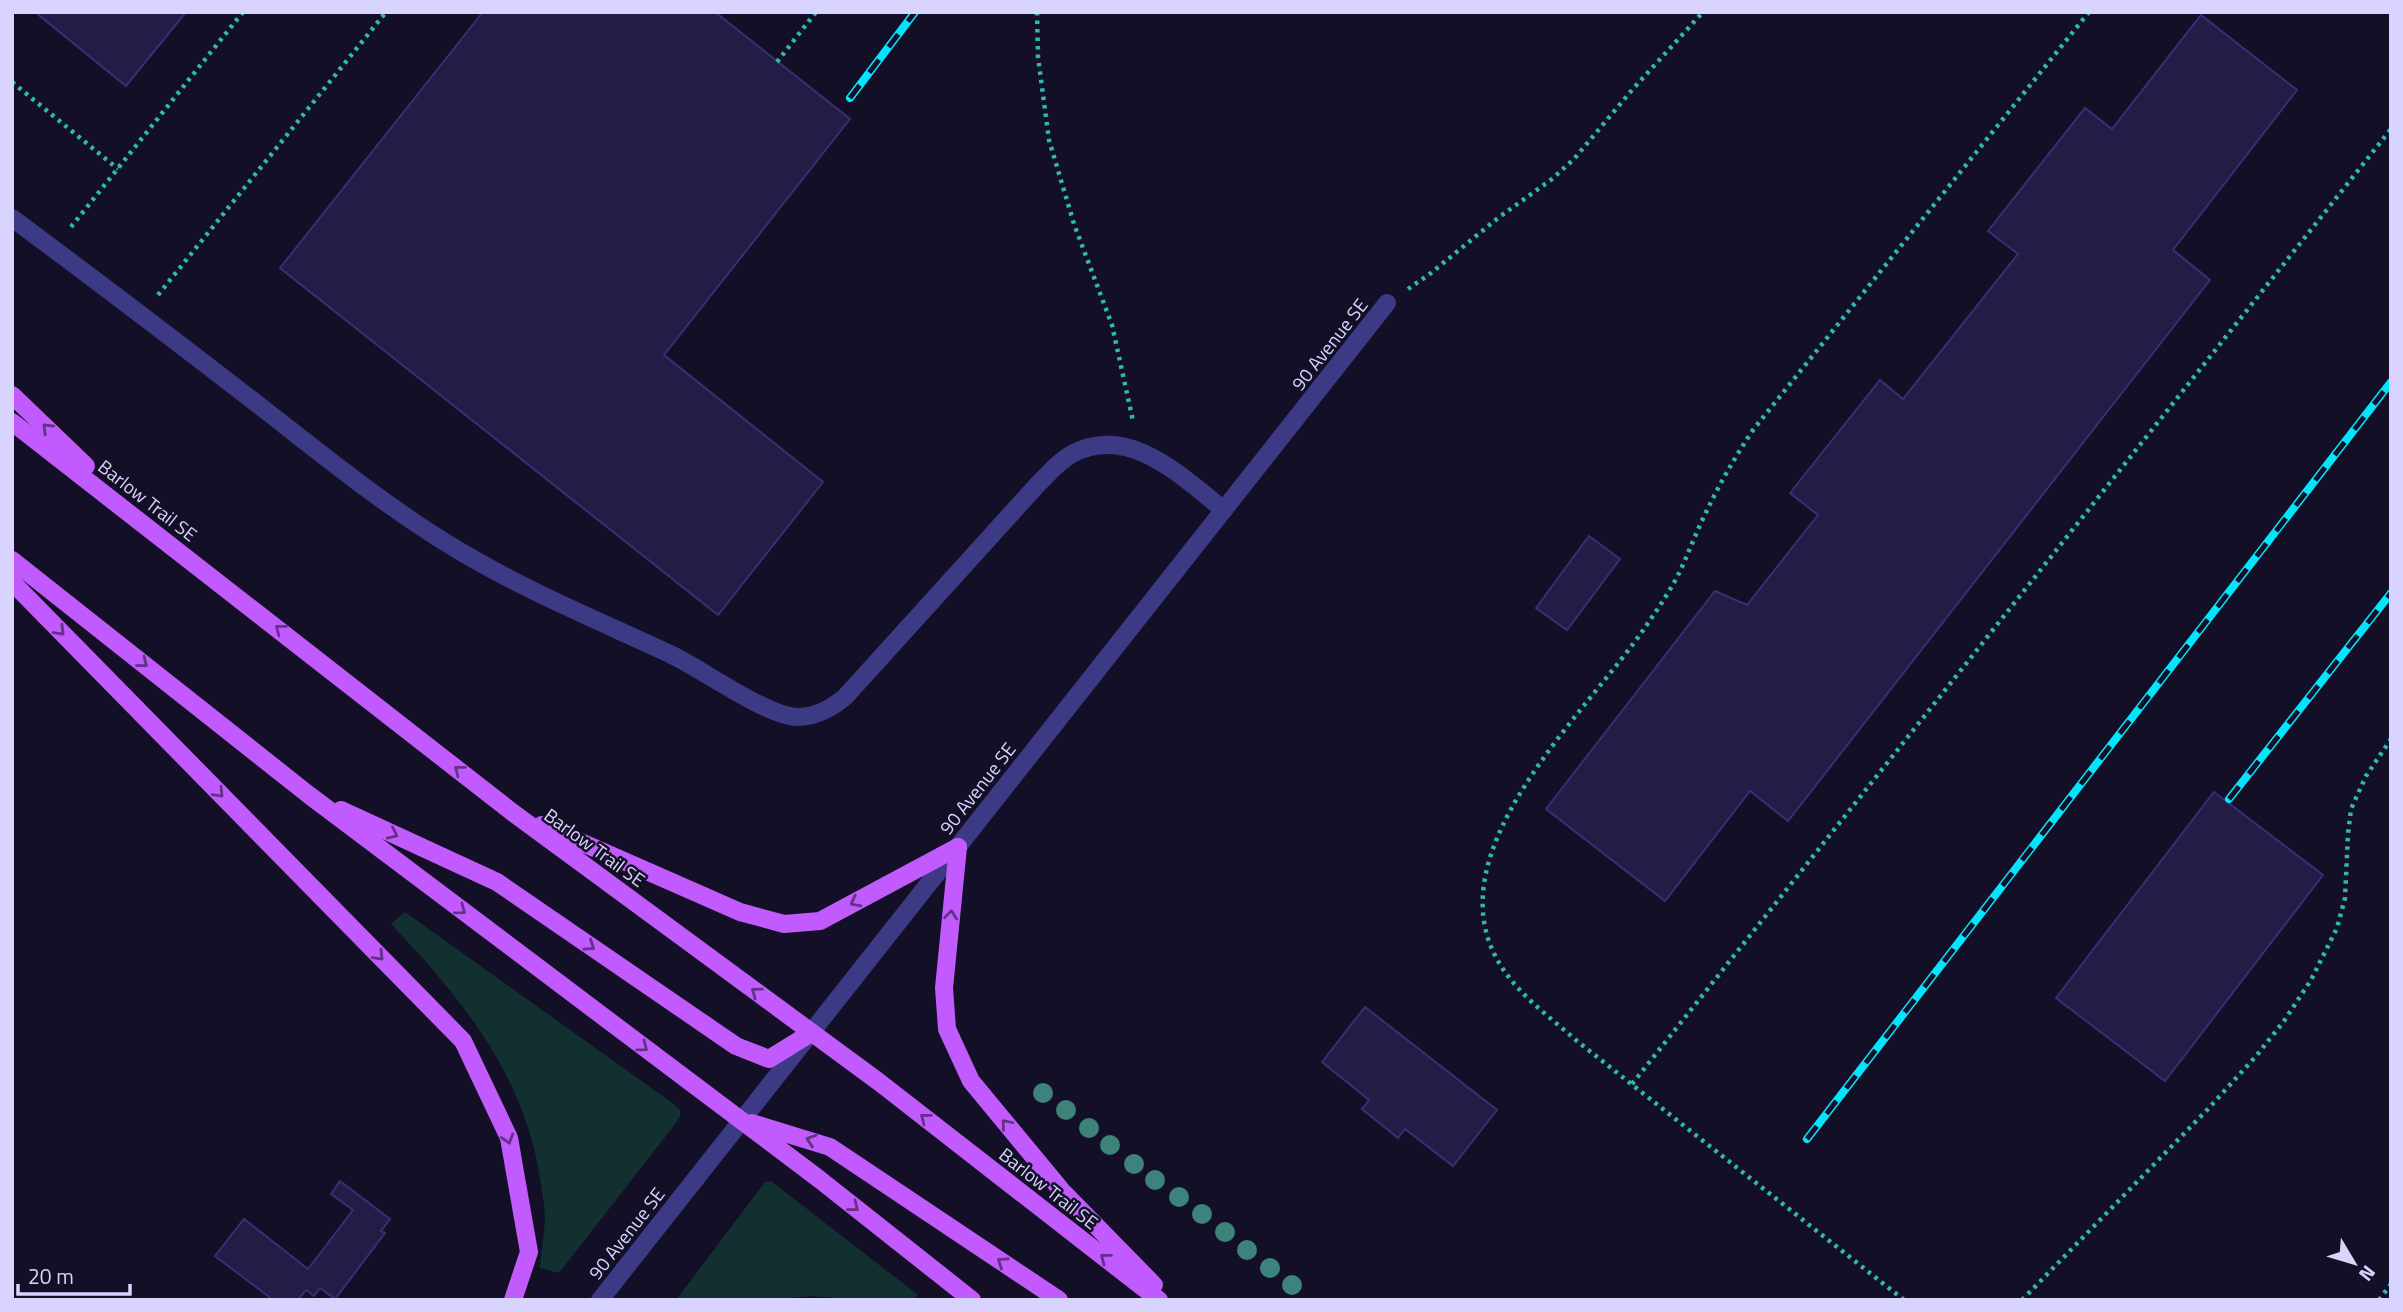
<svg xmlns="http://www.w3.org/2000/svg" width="2403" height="1312" font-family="'Titillium Web',sans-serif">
<rect width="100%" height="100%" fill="#130f26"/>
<g fill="#12302f">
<path d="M405 912 671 1102 680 1110V1116L676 1123 559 1273 540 1268C541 1252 544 1236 545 1220 545 1206 542 1191 540 1178 524 1074 461 998 391 924Z"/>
<polygon points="771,1181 918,1295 914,1300 861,1300 810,1296 772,1300 676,1300 765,1182"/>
</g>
<g fill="#241b47" stroke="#3b2d73" stroke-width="2">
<polygon points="35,12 186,12 126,86"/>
<polygon points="483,12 715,12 850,119 664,355 823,482 718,615 280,268"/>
<polygon points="2201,15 2297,90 2173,250 2210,280 1788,821 1750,791 1665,901 1546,809 1715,591 1747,605 1818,515 1790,493 1880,380 1903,399 2018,254 1988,231 2085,108 2112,129"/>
<polygon points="1589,536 1620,559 1567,630 1536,608"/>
<polygon points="2214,792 2323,875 2165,1081 2056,998"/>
<polygon points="1365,1007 1497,1110 1453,1166 1405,1129 1398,1138 1362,1109 1369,1100 1322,1062"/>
<polygon points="340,1181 390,1219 381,1231 385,1233 335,1299 320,1288 314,1296 306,1290 298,1300 273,1300 215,1256 244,1219 308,1269 353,1210 331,1194"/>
</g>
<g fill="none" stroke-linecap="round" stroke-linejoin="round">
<g stroke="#2fb8b0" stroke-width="4.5" stroke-dasharray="3.5 5" stroke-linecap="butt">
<polyline points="1037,12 1038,57 1049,140 1074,224 1112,325 1133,421"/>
<polyline points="777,62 816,12"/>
<polyline points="12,82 118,169"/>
<polyline points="71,227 243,12"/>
<polyline points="1408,289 1431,273 1498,218 1552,179 1574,159 1632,90 1703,12"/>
<polyline points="158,295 386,12"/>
<polyline points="1632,1084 2391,129"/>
<path d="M1904 1300 1577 1041C1551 1018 1520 996 1501 966 1429 853 1588 712 1646 626 1655 613 1664 600 1672 586 1684 566 1691 544 1701 523 1716 490 1733 460 1753 430L2089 12"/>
<polyline points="2022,1300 2208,1109 2257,1055 2284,1021 2311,980 2337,928 2345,898 2348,834 2351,809 2366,776 2391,739"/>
<polyline points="2379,1300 2391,1284"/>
</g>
<g stroke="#3d3a85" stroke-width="18">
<path d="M12 218C97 281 181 345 265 410 324 456 383 504 448 544 519 588 595 619 670 654 702 669 766 716 797 717 815 717 832 708 845 697L1039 483C1049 473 1059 461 1072 454 1129 423 1182 477 1224 510"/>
<polyline points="600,1300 1387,303"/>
</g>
<g stroke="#c25bff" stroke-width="18">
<polyline points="12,395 86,466"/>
<polyline points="12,422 512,812 879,1082 1159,1300"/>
<polyline points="12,560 309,795 819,1179 972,1300"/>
<polyline points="12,582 463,1041 509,1138 529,1252 513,1300"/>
<polyline points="341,810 497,882 736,1046 769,1059 811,1033"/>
<polyline points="542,825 740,912 784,924 820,921 958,847"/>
<polyline points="958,847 944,988 947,1029 971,1081 1062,1191 1154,1285"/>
<polyline points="752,1123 830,1147 1059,1300"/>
</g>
<g stroke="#00e5ff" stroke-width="8">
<g id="rail">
<polyline points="850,98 915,12"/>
<polyline points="2229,799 2391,593"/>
<polyline points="1807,1139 2391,382"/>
</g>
</g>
<use href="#rail" stroke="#130f26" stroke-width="5" stroke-dasharray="16" stroke-linecap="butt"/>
</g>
<g fill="#3d827b">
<circle cx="1043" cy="1093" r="10"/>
<circle cx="1066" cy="1110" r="10"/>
<circle cx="1089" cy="1128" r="10"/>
<circle cx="1110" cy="1145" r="10"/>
<circle cx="1134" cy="1164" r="10"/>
<circle cx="1155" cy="1180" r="10"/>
<circle cx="1179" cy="1197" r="10"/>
<circle cx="1202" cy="1214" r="10"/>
<circle cx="1225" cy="1232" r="10"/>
<circle cx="1247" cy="1250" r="10"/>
<circle cx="1270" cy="1268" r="10"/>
<circle cx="1292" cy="1285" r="10"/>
</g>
<defs><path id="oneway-chevron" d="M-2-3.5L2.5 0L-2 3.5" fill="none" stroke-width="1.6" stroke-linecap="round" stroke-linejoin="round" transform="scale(1.75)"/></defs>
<g stroke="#623188">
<use href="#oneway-chevron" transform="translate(47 428) rotate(-136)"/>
<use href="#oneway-chevron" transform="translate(280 629) rotate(-142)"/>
<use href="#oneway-chevron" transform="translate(60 631) rotate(46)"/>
<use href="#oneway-chevron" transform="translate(143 663) rotate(38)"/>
<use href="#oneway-chevron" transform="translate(459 770) rotate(-142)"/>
<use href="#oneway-chevron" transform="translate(219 793) rotate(46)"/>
<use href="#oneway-chevron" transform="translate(393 834) rotate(25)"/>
<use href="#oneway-chevron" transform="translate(855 902) rotate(152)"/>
<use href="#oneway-chevron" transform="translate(461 910) rotate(37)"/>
<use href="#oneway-chevron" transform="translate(951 915) rotate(-84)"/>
<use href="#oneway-chevron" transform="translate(590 946) rotate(34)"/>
<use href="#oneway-chevron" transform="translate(379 956) rotate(46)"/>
<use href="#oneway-chevron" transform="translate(756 992) rotate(-144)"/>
<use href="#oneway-chevron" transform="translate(643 1047) rotate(37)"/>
<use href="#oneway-chevron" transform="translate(925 1118) rotate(-142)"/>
<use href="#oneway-chevron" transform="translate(1006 1124) rotate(-130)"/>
<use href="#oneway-chevron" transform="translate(508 1139) rotate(73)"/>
<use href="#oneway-chevron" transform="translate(811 1140) rotate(-162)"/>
<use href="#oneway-chevron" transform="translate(854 1207) rotate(38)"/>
<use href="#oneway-chevron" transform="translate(1105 1258) rotate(-142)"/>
<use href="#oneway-chevron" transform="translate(1002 1262) rotate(-146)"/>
</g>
<g text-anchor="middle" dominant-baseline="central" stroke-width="5" stroke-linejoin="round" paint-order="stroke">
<g font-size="19" fill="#d9d4ff" stroke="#130f26">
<text transform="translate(1329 344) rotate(-52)">90 Avenue SE</text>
<text transform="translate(148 500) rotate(38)">Barlow Trail SE</text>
<text transform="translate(977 788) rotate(-52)">90 Avenue SE</text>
<text transform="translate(595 847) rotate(36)">Barlow Trail SE</text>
<text transform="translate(1049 1188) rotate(38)">Barlow Trail SE</text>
<text transform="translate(626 1233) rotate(-52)">90 Avenue SE</text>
</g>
</g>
<rect width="2403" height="1312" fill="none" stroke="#d9d4ff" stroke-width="28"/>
<g transform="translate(2354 1263) rotate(128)" stroke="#130f26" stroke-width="5" paint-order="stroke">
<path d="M0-5L12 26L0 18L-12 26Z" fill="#d9d4ff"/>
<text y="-10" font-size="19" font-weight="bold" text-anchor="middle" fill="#d9d4ff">N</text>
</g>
<path d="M18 1284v10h112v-10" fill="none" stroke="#d9d4ff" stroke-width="3.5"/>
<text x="28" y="1284" font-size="21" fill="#d9d4ff" stroke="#130f26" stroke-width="5" paint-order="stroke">20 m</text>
</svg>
